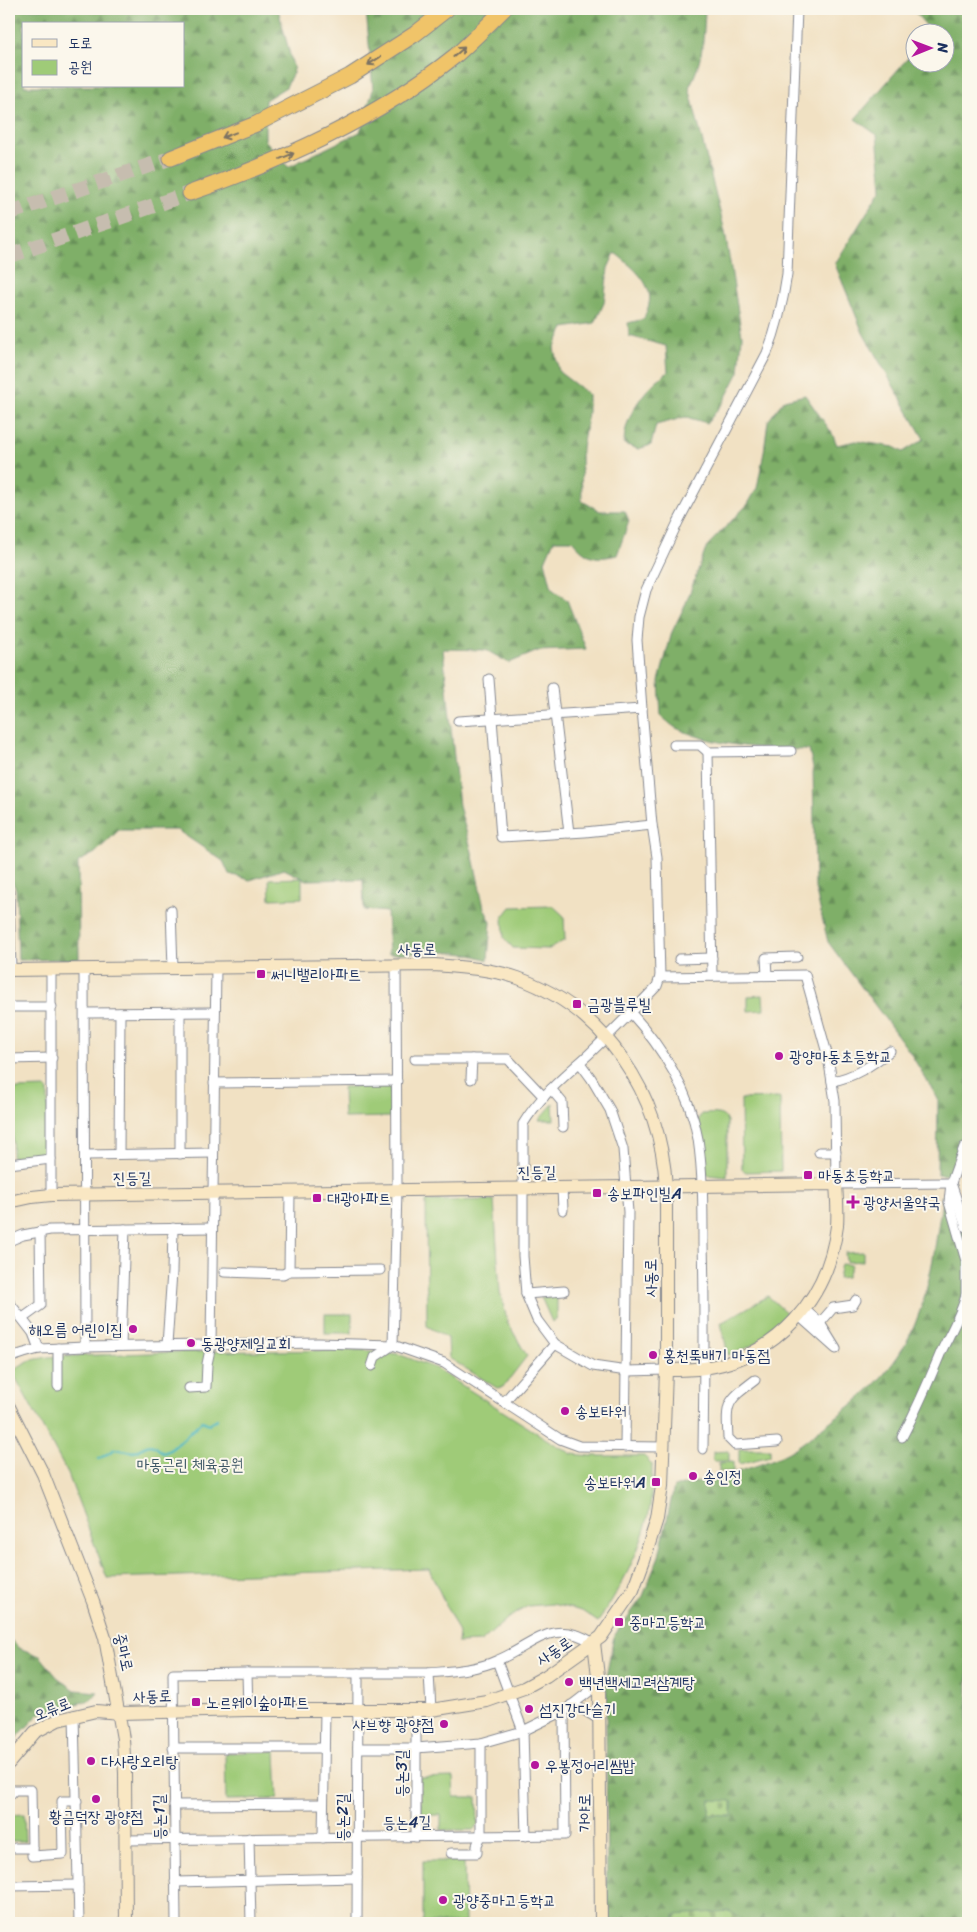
<svg xmlns="http://www.w3.org/2000/svg" width="977" height="1932" font-family="Sriracha,'Poor Story',sans-serif">
<defs>
<pattern id="forest-firs" width="22" height="20" patternUnits="userSpaceOnUse" patternTransform="scale(1.25)"><rect width="22" height="20" fill="#7faf68"/><path d="M5 1l3.5 6h-7zM16 11l3.5 6h-7z" fill="#678f59"/></pattern>
<pattern id="cemetery-stones" width="16" height="16" patternUnits="userSpaceOnUse" patternTransform="scale(1.25)"><rect width="16" height="16" fill="#9fcb78"/><path d="M2 7V4a2 2 0 0 1 4 0v3zM10 15v-3a2 2 0 0 1 4 0v3z" fill="#81a566"/></pattern>
</defs>
<rect width="100%" height="100%" fill="#fbf7ec"/>
<filter id="ink" filterUnits="userSpaceOnUse"><feTurbulence type="fractalNoise" baseFrequency=".02" numOctaves="2"/><feDisplacementMap in="SourceGraphic" scale="10" xChannelSelector="R" yChannelSelector="G"/><feConvolveMatrix kernelMatrix="1 2 1 2 8 2 1 2 1" color-interpolation-filters="sRGB"/></filter>
<filter id="wash" filterUnits="userSpaceOnUse"><feTurbulence type="fractalNoise" baseFrequency=".0096" numOctaves="4" result="noise"/><feDisplacementMap in="SourceGraphic" scale="20" xChannelSelector="R" yChannelSelector="G"/><feGaussianBlur stdDeviation="1.12" result="paint"/><feColorMatrix in="noise" values="0 0 0 0 0 0 0 0 0 0 0 0 0 0 0 0 0 1.4 0 .05"/><feComposite in="paint" operator="in"/></filter>
<g filter="url(#wash)">
<rect width="100%" height="100%" fill="#f1e1c3"/>
<g fill="#9fcb78" stroke="#5d7d6b">
<polygon points="302,878 302,898 270,899 269,879"/>
<polygon points="553,906 564,916 565,940 549,949 513,948 504,938 503,917 511,907"/>
<polygon points="763,995 764,1010 748,1011 748,996"/>
<polygon points="390,1086 391,1117 344,1118 343,1087"/>
<polygon points="46,1088 48,1091 48,1152 44,1156 16,1160 12,1157 14,1089"/>
<polygon points="780,1098 781,1171 746,1172 742,1169 741,1099"/>
<polygon points="553,1104 554,1120 539,1120"/>
<path d="M701 1114C710 1114 723 1111 727 1121V1177L707 1175 698 1120Z"/>
<polygon points="494,1200 500,1292 508,1323 527,1356 503,1387 497,1388 449,1358 448,1338 427,1326 426,1201"/>
<polygon points="863,1252 863,1261 846,1262 845,1253"/>
<polygon points="841,1264 851,1265 847,1277 838,1278"/>
<path d="M768 1296 791 1317C772 1334 753 1348 728 1355L721 1323Z"/>
<polygon points="541,1297 557,1297 557,1318 552,1322"/>
<rect x="325" y="1314" width="27" height="19"/>
<path d="M362 1350 398 1354 435 1368 548 1440 572 1454 591 1456H644L652 1464C652 1478 652 1493 650 1507 643 1548 621 1587 598 1622L582 1611 552 1604 528 1606 508 1618 481 1642 458 1643 459 1633 429 1569 107 1578 68 1474 12 1371 32 1360 48 1357 176 1352Z"/>
<polygon points="739,1449 770,1449 770,1456 739,1464"/>
<polygon points="729,1451 729,1461 713,1461 713,1452"/>
<polygon points="733,1462 733,1471 719,1472 719,1463"/>
<polygon points="276,1751 278,1799 226,1800 225,1753"/>
<polygon points="453,1777 454,1797 477,1797 478,1825 473,1830 441,1830 441,1815 421,1815 420,1778"/>
<polygon points="24,1814 25,1841 10,1841 9,1815"/>
<polygon points="423,1861 464,1861 465,1923 423,1923"/>
</g>
<g fill="url(#forest-firs)" stroke="#4d6f63" fill-rule="evenodd">
<path d="M9 9H278L294 70 286 87 265 100V140L288 167 360 132 373 90 366 9H705C704 37 703 62 689 87L725 232 742 336 739 372 723 403 707 423 686 417 656 425 651 445 638 449 624 444C624 416 645 387 668 372L666 346 629 336 628 323 644 319C645 314 648 309 649 304 654 283 629 264 615 253L608 268 604 303 595 323 564 328 554 348 559 372 588 394V413L581 453 582 501 600 511H625L629 521 617 555C595 560 587 558 572 540H554L545 561 552 589 567 600 586 649 538 651 509 663 486 650 443 649 459 806 472 852 484 908 491 922 488 960C457 948 421 953 389 954L387 912 364 910 363 879 306 880 284 869 250 880 229 874 223 861 177 830H119L95 853 78 862 79 959 18 960 16 889 9 876ZM24 24H184V86H24Z"/>
<path d="M912 9H968V1140L960 1143 949 1175 937 1174 938 1099 909 1051 828 942 815 888 813 767 809 750C765 749 717 747 676 728 671 725 666 720 661 716L659 681 672 632 686 603 707 546 748 504 757 488 764 452 768 421 784 400 805 395 832 433 837 445 856 441 894 447 903 452 924 439 863 333 835 264 882 188 877 135 855 119 914 51V62H944V32H930L931 31Z"/>
<path d="M943 1195H946L968 1241V1923H607L606 1677 614 1636 643 1596 659 1556 674 1487C711 1479 748 1471 783 1455 798 1448 810 1437 823 1427 863 1397 895 1372 915 1324 932 1283 936 1238 943 1195Z"/>
<polygon points="9,1638 19,1648 40,1656 57,1677 75,1690 98,1692 91,1700 39,1714 9,1746"/>
</g>
<g fill="url(#cemetery-stones)" stroke="#5d7d6b">
<polygon points="710,1800 732,1801 732,1816 709,1815"/>
<polygon points="729,1911 741,1919 741,1923 675,1923 675,1915"/>
</g>
<g fill="none" stroke-linecap="round" stroke-linejoin="round">
<path stroke="#44b4ba" stroke-width="2.5" d="M99 1459 115 1449 134 1452C148 1446 149 1440 163 1453 174 1451 192 1429 202 1421L209 1424 217 1419"/>
</g>
</g>
<g filter="url(#ink)">
<g fill="none" stroke-linecap="round" stroke-linejoin="round">
<g stroke="#c6bdaf" stroke-width="15" stroke-dasharray="15 8" stroke-linecap="butt">
<polyline points="9,213 171,158"/>
<polyline points="9,256 190,193"/>
</g>
<g stroke="#868890" stroke-width="11">
<g id="street">
<polyline points="489,679 501,837 585,832 652,825"/>
<polyline points="552,688 569,833"/>
<path d="M642 709 637 640 639 617 646 590 678 522 767 353C777 328 783 302 787 274L797 9"/>
<polyline points="458,721 642,709 652,825 657,857 660,977"/>
<polyline points="674,745 700,745 708,752 791,751"/>
<polyline points="708,752 712,976"/>
<polyline points="9,892 11,970"/>
<polyline points="171,910 173,968"/>
<polyline points="679,959 712,958"/>
<polyline points="84,969 85,1347"/>
<polyline points="767,975 766,958 797,957"/>
<polyline points="9,1007 52,1007"/>
<polyline points="180,1012 180,1154"/>
<polyline points="85,1013 215,1012"/>
<path d="M631 1013C662 1047 690 1092 698 1139 703 1173 703 1209 703 1244 705 1313 704 1381 703 1449"/>
<polyline points="9,1059 52,1058"/>
<polyline points="415,1059 508,1059 544,1097"/>
<polyline points="580,1063 591,1078 610,1110 623,1149 628,1212 625,1447"/>
<polyline points="471,1079 472,1059"/>
<path d="M832 1081C855 1077 872 1065 890 1051"/>
<polyline points="214,1083 397,1081"/>
<polyline points="551,1089 562,1102 563,1127"/>
<polyline points="968,1146 964,1147 951,1183 949,1202 966,1261 966,1295 968,1295"/>
<polyline points="819,1152 836,1152"/>
<polyline points="119,1154 120,1013"/>
<polyline points="86,1155 213,1153"/>
<polyline points="9,1164 51,1159"/>
<polyline points="952,1186 966,1227 968,1227"/>
<polyline points="562,1188 563,1210"/>
<polyline points="51,1195 51,969"/>
<polyline points="9,1241 23,1235 50,1230 212,1228"/>
<polyline points="289,1271 380,1270"/>
<polyline points="224,1272 283,1274 289,1271 290,1192"/>
<polyline points="526,1294 564,1291"/>
<polyline points="9,1302 33,1333 39,1349"/>
<polyline points="962,1312 968,1323"/>
<polyline points="799,1316 836,1349 820,1323 804,1309"/>
<polyline points="23,1318 41,1305 40,1231"/>
<polyline points="820,1323 833,1308 853,1305 856,1300"/>
<path d="M555 1344 537 1320 526 1294 523 1256V1124C540 1096 565 1076 589 1054 612 1032 635 1009 657 986L660 977 805 975 828 1057 835 1101 836 1184 951 1183"/>
<polyline points="167,1345 172,1272 173,1228"/>
<polyline points="121,1346 125,1229"/>
<polyline points="58,1348 58,1386"/>
<polyline points="9,1358 24,1353 39,1349 85,1347 318,1343 393,1345 444,1363 560,1439 579,1446 664,1447"/>
<polyline points="372,1366 375,1357 393,1345 397,1190 396,965"/>
<path d="M755 1380C726 1402 726 1402 728 1438L735 1445 777 1442"/>
<polyline points="189,1388 206,1387 207,1364 211,1345 216,967"/>
<polyline points="504,1402 555,1344 593,1366 627,1371 666,1370"/>
<path d="M902 1437C917 1409 929 1381 941 1352 950 1333 961 1315 966 1295"/>
<polyline points="497,1661 523,1731 526,1836"/>
<polyline points="247,1673 358,1673 357,1923"/>
<polyline points="358,1673 429,1673 431,1710"/>
<path d="M429 1673C452 1671 477 1670 498 1660 536 1644 551 1617 594 1643"/>
<polyline points="571,1705 582,1709 600,1720"/>
<polyline points="74,1715 79,1923"/>
<polyline points="173,1748 324,1748"/>
<polyline points="358,1748 416,1748 481,1743 523,1731 564,1711 599,1684"/>
<polyline points="9,1796 14,1790 31,1790 32,1848 15,1848"/>
<polyline points="174,1805 323,1804"/>
<polyline points="416,1837 416,1710"/>
<polyline points="249,1838 251,1923"/>
<polyline points="323,1838 325,1710"/>
<polyline points="125,1840 565,1835 564,1711"/>
<polyline points="32,1848 32,1856 63,1854 62,1801 77,1801"/>
<polyline points="451,1853 477,1853 477,1845 481,1836 481,1743"/>
<polyline points="175,1882 357,1878"/>
<polyline points="9,1886 78,1885"/>
<polyline points="176,1923 173,1674 247,1673 248,1710"/>
</g>
</g>
<g stroke="#868890" stroke-width="14">
<g id="secondary">
<path d="M9 970 435 965C462 967 492 969 518 978 606 1010 661 1094 666 1187V1370L662 1486 657 1519 644 1560 633 1590 601 1637 546 1676 524 1688 487 1701 431 1710H248L120 1713 96 1711 58 1720 35 1732 9 1763"/>
<path d="M9 1202 32 1197 51 1195 836 1184C837 1198 838 1213 837 1226 828 1299 777 1357 704 1368 692 1370 679 1370 666 1370"/>
<polyline points="9,1407 43,1474 93,1601 105,1638 123,1739 125,1773 126,1923"/>
<polyline points="594,1643 599,1684 601,1923"/>
</g>
</g>
<g stroke="#868890" stroke-width="17">
<g id="highway">
<polyline points="171,158 256,124 321,91 350,76 415,34 447,9"/>
<path d="M190 193C284 160 377 118 455 56 472 41 488 25 504 9"/>
</g>
</g>
<use href="#street" stroke="#fff" stroke-width="9"/>
<use href="#secondary" stroke="#f9e7c3" stroke-width="12"/>
<use href="#highway" stroke="#f0c469" stroke-width="15"/>
</g>
<defs><path id="oneway-shaft" d="M-6 0H5M1.5-3L5.5 0L1.5 3" fill="none" stroke-width="1.6" stroke-linecap="round" stroke-linejoin="round" transform="scale(1.25)"/></defs>
<g stroke="#7b7263">
<use href="#oneway-shaft" transform="translate(459 52) rotate(-41)"/>
<use href="#oneway-shaft" transform="translate(374 61) rotate(147)"/>
<use href="#oneway-shaft" transform="translate(229 135) rotate(159)"/>
<use href="#oneway-shaft" transform="translate(287 156) rotate(-22)"/>
</g>
</g>
<g fill="#b5179e" stroke="#fbf7ec" stroke-width="2">
<rect x="256" y="969" width="10" height="10" rx="2.5"/>
<rect x="572" y="999" width="10" height="10" rx="2.5"/>
<circle cx="779" cy="1056" r="5"/>
<rect x="803" y="1170" width="10" height="10" rx="2.5"/>
<rect x="592" y="1188" width="10" height="10" rx="2.5"/>
<rect x="312" y="1193" width="10" height="10" rx="2.5"/>
<path d="M850.5 1194.5h5v5h5v5h-5v5h-5v-5h-5v-5h5z"/>
<circle cx="133" cy="1329" r="5"/>
<circle cx="191" cy="1343" r="5"/>
<circle cx="653" cy="1355" r="5"/>
<circle cx="565" cy="1411" r="5"/>
<circle cx="693" cy="1476" r="5"/>
<rect x="651" y="1477" width="10" height="10" rx="2.5"/>
<rect x="614" y="1617" width="10" height="10" rx="2.5"/>
<circle cx="569" cy="1682" r="5"/>
<rect x="191" y="1697" width="10" height="10" rx="2.5"/>
<circle cx="529" cy="1709" r="5"/>
<circle cx="444" cy="1724" r="5"/>
<circle cx="91" cy="1761" r="5"/>
<circle cx="535" cy="1765" r="5"/>
<circle cx="96" cy="1799" r="5"/>
<circle cx="443" cy="1900" r="5"/>
</g>
<g text-anchor="middle" dominant-baseline="central" stroke-width="4" stroke-linejoin="round" paint-order="stroke">
<g font-size="16" fill="#1b2f5e" stroke="#fbf7ec">
<text transform="translate(417 949) rotate(1)">사동로</text>
<text transform="translate(537 1172) rotate(-1)">진등길</text>
<text transform="translate(132 1178) rotate(-1)">진등길</text>
<text transform="translate(650 1278) rotate(-90)">사동로</text>
<text transform="translate(554 1651) rotate(-34)">사동로</text>
<text transform="translate(124 1652) rotate(77)">중마로</text>
<text transform="translate(152 1696) rotate(-2)">사동로</text>
<text transform="translate(52 1709) rotate(-22)">오류로</text>
<text transform="translate(401 1773) rotate(-90)">등논3길</text>
<text transform="translate(584 1813) rotate(-90)">가야로</text>
<text transform="translate(159 1817) rotate(-91)">등논1길</text>
<text transform="translate(342 1817) rotate(-90)">등논2길</text>
<text transform="translate(407 1822) rotate(-1)">등논4길</text>
</g>
<g font-size="16" fill="#1b2f5e" stroke="#fbf7ec" text-anchor="start">
<text x="271" y="974">써니밸리아파트</text>
<text x="587" y="1004">금광블루빌</text>
<text x="789" y="1056">광양마동초등학교</text>
<text x="818" y="1175">마동초등학교</text>
<text x="607" y="1193">송보파인빌A</text>
<text x="327" y="1198">대광아파트</text>
<text x="863" y="1202">광양서울약국</text>
<text x="123" y="1329" text-anchor="end">해오름 어린이집</text>
<text x="201" y="1343">동광양제일교회</text>
<text x="663" y="1355">홍천뚝배기 마동점</text>
<text x="575" y="1411">송보타워</text>
<text x="703" y="1476">송인정</text>
<text x="646" y="1482" text-anchor="end">송보타워A</text>
<text x="629" y="1622">중마고등학교</text>
<text x="579" y="1682">백년백세고려삼계탕</text>
<text x="206" y="1702">노르웨이숲아파트</text>
<text x="539" y="1709">섬진강다슬기</text>
<text x="434" y="1724" text-anchor="end">샤브향 광양점</text>
<text x="101" y="1761">다사랑오리탕</text>
<text x="545" y="1765">우봉정어리쌈밥</text>
<text x="96" y="1816" text-anchor="middle">황금덕장 광양점</text>
<text x="453" y="1900">광양중마고등학교</text>
</g>
<g font-size="16" fill="#3c5664" stroke="#fbf7ec">
<text x="190" y="1464">마동근린 체육공원</text>
</g>
</g>
<rect width="977" height="1932" fill="none" stroke="#fbf7ec" stroke-width="30"/>
<rect x="22" y="22" width="162" height="65" fill="#fbf7ec" stroke="#a1a7b3"/>
<rect x="32" y="39" width="25" height="8" fill="#f9e7c3" stroke="#a1a7b3"/>
<text x="68" y="48" font-size="15" fill="#1b2f5e">도로</text>
<rect x="32" y="60" width="25" height="15" fill="#9fcb78" stroke="#a1a7b3"/>
<text x="68" y="72" font-size="15" fill="#1b2f5e">공원</text>
<g transform="translate(930 48) rotate(89)"><circle r="24" fill="#fbf7ec" stroke="#a1a7b3"/>
<path d="M0-4L9 19L0 12L-9 19Z" fill="#b5179e"/>
<text y="-8" font-size="14" font-weight="bold" text-anchor="middle" fill="#1b2f5e">N</text>
</g>
</svg>
